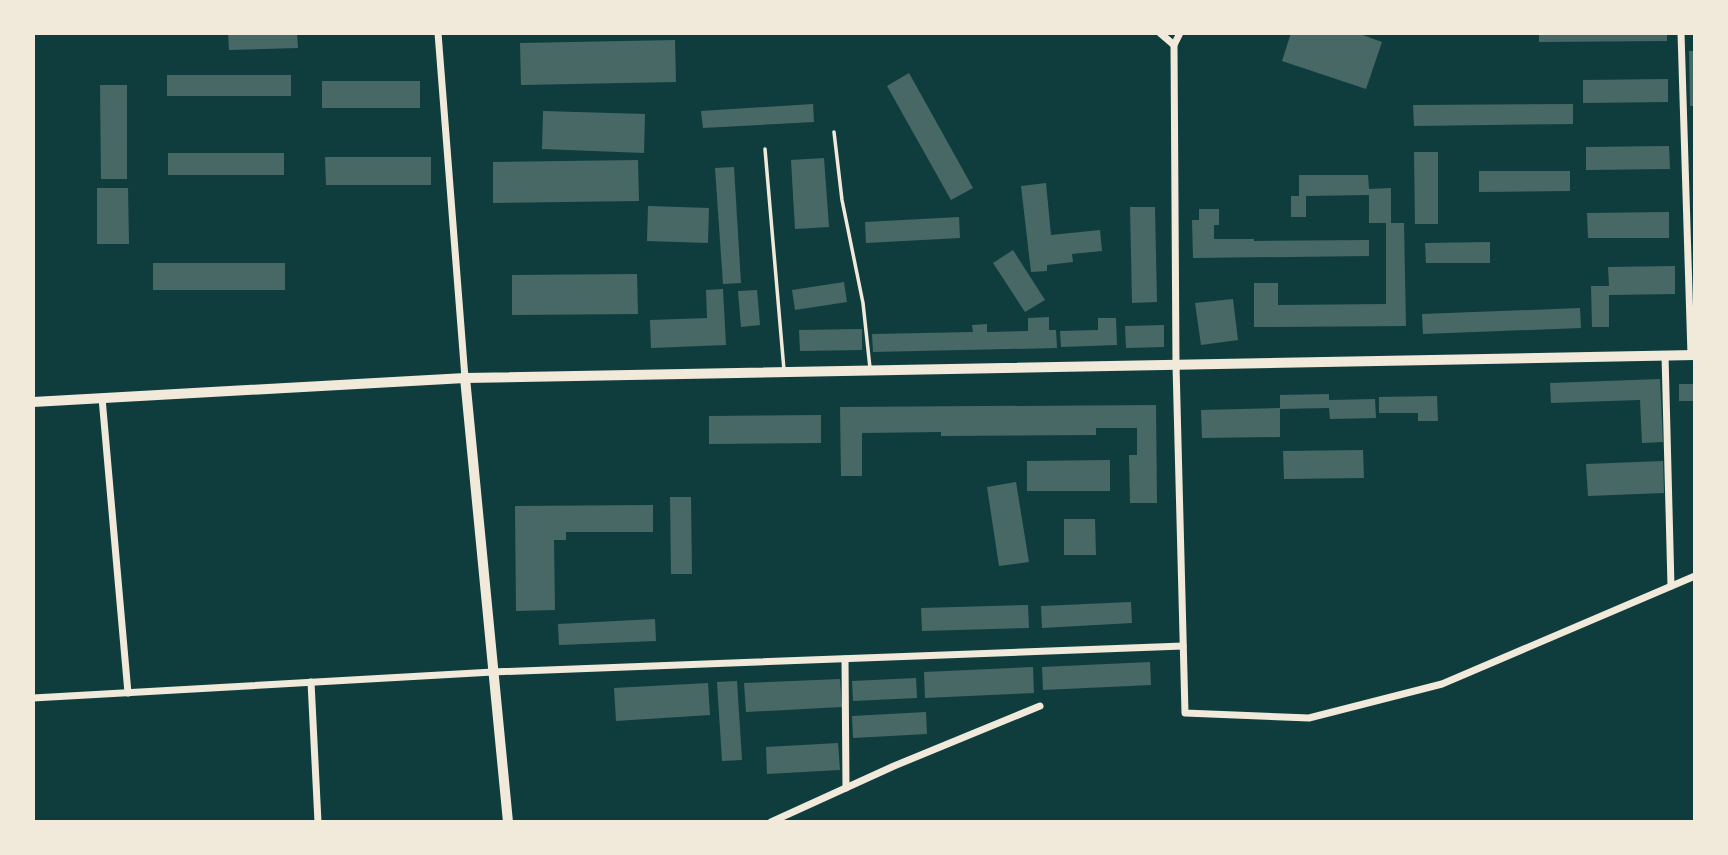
<svg xmlns="http://www.w3.org/2000/svg" width="1728" height="855" font-family="Raleway,sans-serif">
<rect width="100%" height="100%" fill="#0f3d3e"/>
<g fill="#486865">
<polygon points="228,33 297,33 298,48 229,50"/>
<polygon points="1291,33 1357,33 1382,42 1366,89 1282,61"/>
<polygon points="1539,33 1667,33 1667,41 1539,42"/>
<polygon points="675,40 676,82 521,85 520,43"/>
<polygon points="1689,51 1695,51 1695,106 1690,106"/>
<polygon points="909,73 973,188 951,200 887,86"/>
<rect x="167" y="75" width="124" height="21"/>
<polygon points="1668,79 1668,102 1583,103 1583,80"/>
<rect x="322" y="81" width="98" height="27"/>
<polygon points="100,85 127,85 127,179 101,179"/>
<polygon points="813,104 814,122 703,128 701,111"/>
<polygon points="1573,104 1573,124 1414,126 1413,105"/>
<polygon points="543,111 645,114 644,153 542,149"/>
<polygon points="1669,146 1670,169 1586,170 1586,147"/>
<polygon points="1414,152 1438,152 1438,224 1415,224"/>
<rect x="168" y="153" width="116" height="22"/>
<polygon points="325,157 431,157 431,185 326,185"/>
<polygon points="824,158 829,227 795,229 791,160"/>
<polygon points="638,160 639,201 493,203 493,162"/>
<polygon points="734,167 741,283 723,284 715,168"/>
<polygon points="1479,171 1570,171 1570,191 1479,192"/>
<polygon points="1299,175 1368,175 1369,189 1391,188 1391,223 1404,223 1406,326 1254,327 1254,283 1278,283 1278,305 1386,304 1386,223 1369,223 1369,195 1306,196 1306,217 1291,217 1291,196 1299,196"/>
<polygon points="1046,183 1051,235 1100,230 1102,251 1072,254 1073,262 1047,265 1047,271 1031,272 1021,186"/>
<polygon points="97,188 128,188 129,244 97,244"/>
<polygon points="648,206 709,208 708,243 647,241"/>
<polygon points="1130,207 1155,207 1157,302 1132,303"/>
<polygon points="1199,209 1219,209 1219,225 1214,225 1214,239 1254,239 1254,241 1369,240 1369,256 1193,258 1192,220 1199,220"/>
<polygon points="1669,212 1669,238 1588,238 1587,213"/>
<polygon points="959,217 960,238 866,243 865,222"/>
<polygon points="1490,242 1490,263 1426,263 1425,243"/>
<polygon points="1013,250 1045,300 1025,312 993,263"/>
<rect x="153" y="263" width="132" height="27"/>
<polygon points="1675,266 1675,294 1609,295 1609,327 1592,327 1591,286 1609,286 1608,267"/>
<polygon points="637,274 638,314 512,315 512,275"/>
<polygon points="844,282 847,302 795,310 792,290"/>
<polygon points="723,289 726,345 651,348 650,320 707,318 706,290"/>
<polygon points="757,290 760,325 741,327 738,291"/>
<polygon points="1233,299 1238,340 1201,345 1195,303"/>
<polygon points="1580,308 1581,328 1423,334 1422,314"/>
<polygon points="1049,317 1049,330 1056,330 1057,348 873,352 872,334 973,332 972,325 987,324 987,332 1028,331 1028,318"/>
<polygon points="1098,318 1116,318 1117,345 1061,347 1060,331 1098,330"/>
<polygon points="1164,325 1164,347 1126,348 1125,326"/>
<polygon points="862,329 862,350 800,351 799,330"/>
<polygon points="1660,379 1663,442 1642,443 1640,400 1551,403 1550,383"/>
<rect x="1679" y="384" width="16" height="17"/>
<polygon points="1329,394 1329,400 1375,399 1376,418 1330,419 1329,408 1280,409 1280,395"/>
<polygon points="1437,396 1438,421 1418,421 1418,413 1379,413 1379,397"/>
<polygon points="1156,405 1157,503 1130,503 1129,455 1137,455 1137,428 1096,428 1096,435 941,436 941,432 862,433 862,476 841,476 840,407"/>
<polygon points="1280,408 1280,437 1202,438 1201,410"/>
<polygon points="821,415 821,443 709,444 709,416"/>
<polygon points="1363,450 1364,478 1284,479 1283,451"/>
<polygon points="1110,460 1110,491 1027,491 1027,461"/>
<polygon points="1663,461 1664,493 1588,496 1586,464"/>
<polygon points="1016,482 1029,562 999,566 987,487"/>
<polygon points="670,497 691,497 692,574 671,574"/>
<polygon points="653,505 653,532 566,532 566,540 554,540 555,610 516,611 515,506"/>
<polygon points="1064,519 1095,519 1096,555 1064,555"/>
<polygon points="1131,602 1132,623 1042,628 1041,606"/>
<polygon points="1028,605 1029,628 922,631 921,608"/>
<polygon points="655,619 656,641 559,645 558,624"/>
<polygon points="1150,662 1151,685 1043,690 1042,667"/>
<polygon points="1033,667 1034,693 925,698 924,672"/>
<polygon points="916,678 917,698 853,701 852,681"/>
<polygon points="840,679 842,707 746,712 744,683"/>
<polygon points="737,681 742,760 722,761 717,682"/>
<polygon points="708,683 710,715 616,721 614,688"/>
<polygon points="926,712 927,734 853,738 852,716"/>
<polygon points="838,743 840,770 767,774 766,747"/>
</g>
<g fill="none" stroke-linecap="round" stroke-linejoin="round">
<g stroke="#f1e9da" stroke-width="3.5">
<polyline points="834,132 842,200 863,303 870,368"/>
<polyline points="765,149 784,370"/>
</g>
<g stroke="#f1e9da" stroke-width="7">
<polyline points="438,33 465,378"/>
<polyline points="1160,33 1174,45"/>
<polyline points="1180,33 1174,45 1176,365 1185,713 1309,718 1442,684 1695,576"/>
<polyline points="1681,33 1691,355"/>
<polyline points="1665,355 1671,586"/>
<polyline points="102,398 128,693"/>
<polyline points="845,659 846,788"/>
<polyline points="311,682 318,822"/>
<polyline points="33,698 493,672 1183,646"/>
<polyline points="771,822 894,766 1040,706"/>
</g>
<g stroke="#f1e9da" stroke-width="10">
<polyline points="465,378 508,822"/>
<polyline points="33,402 465,378 1695,355"/>
</g>
</g>
<rect width="1728" height="855" fill="none" stroke="#f1e9da" stroke-width="70"/>
</svg>
